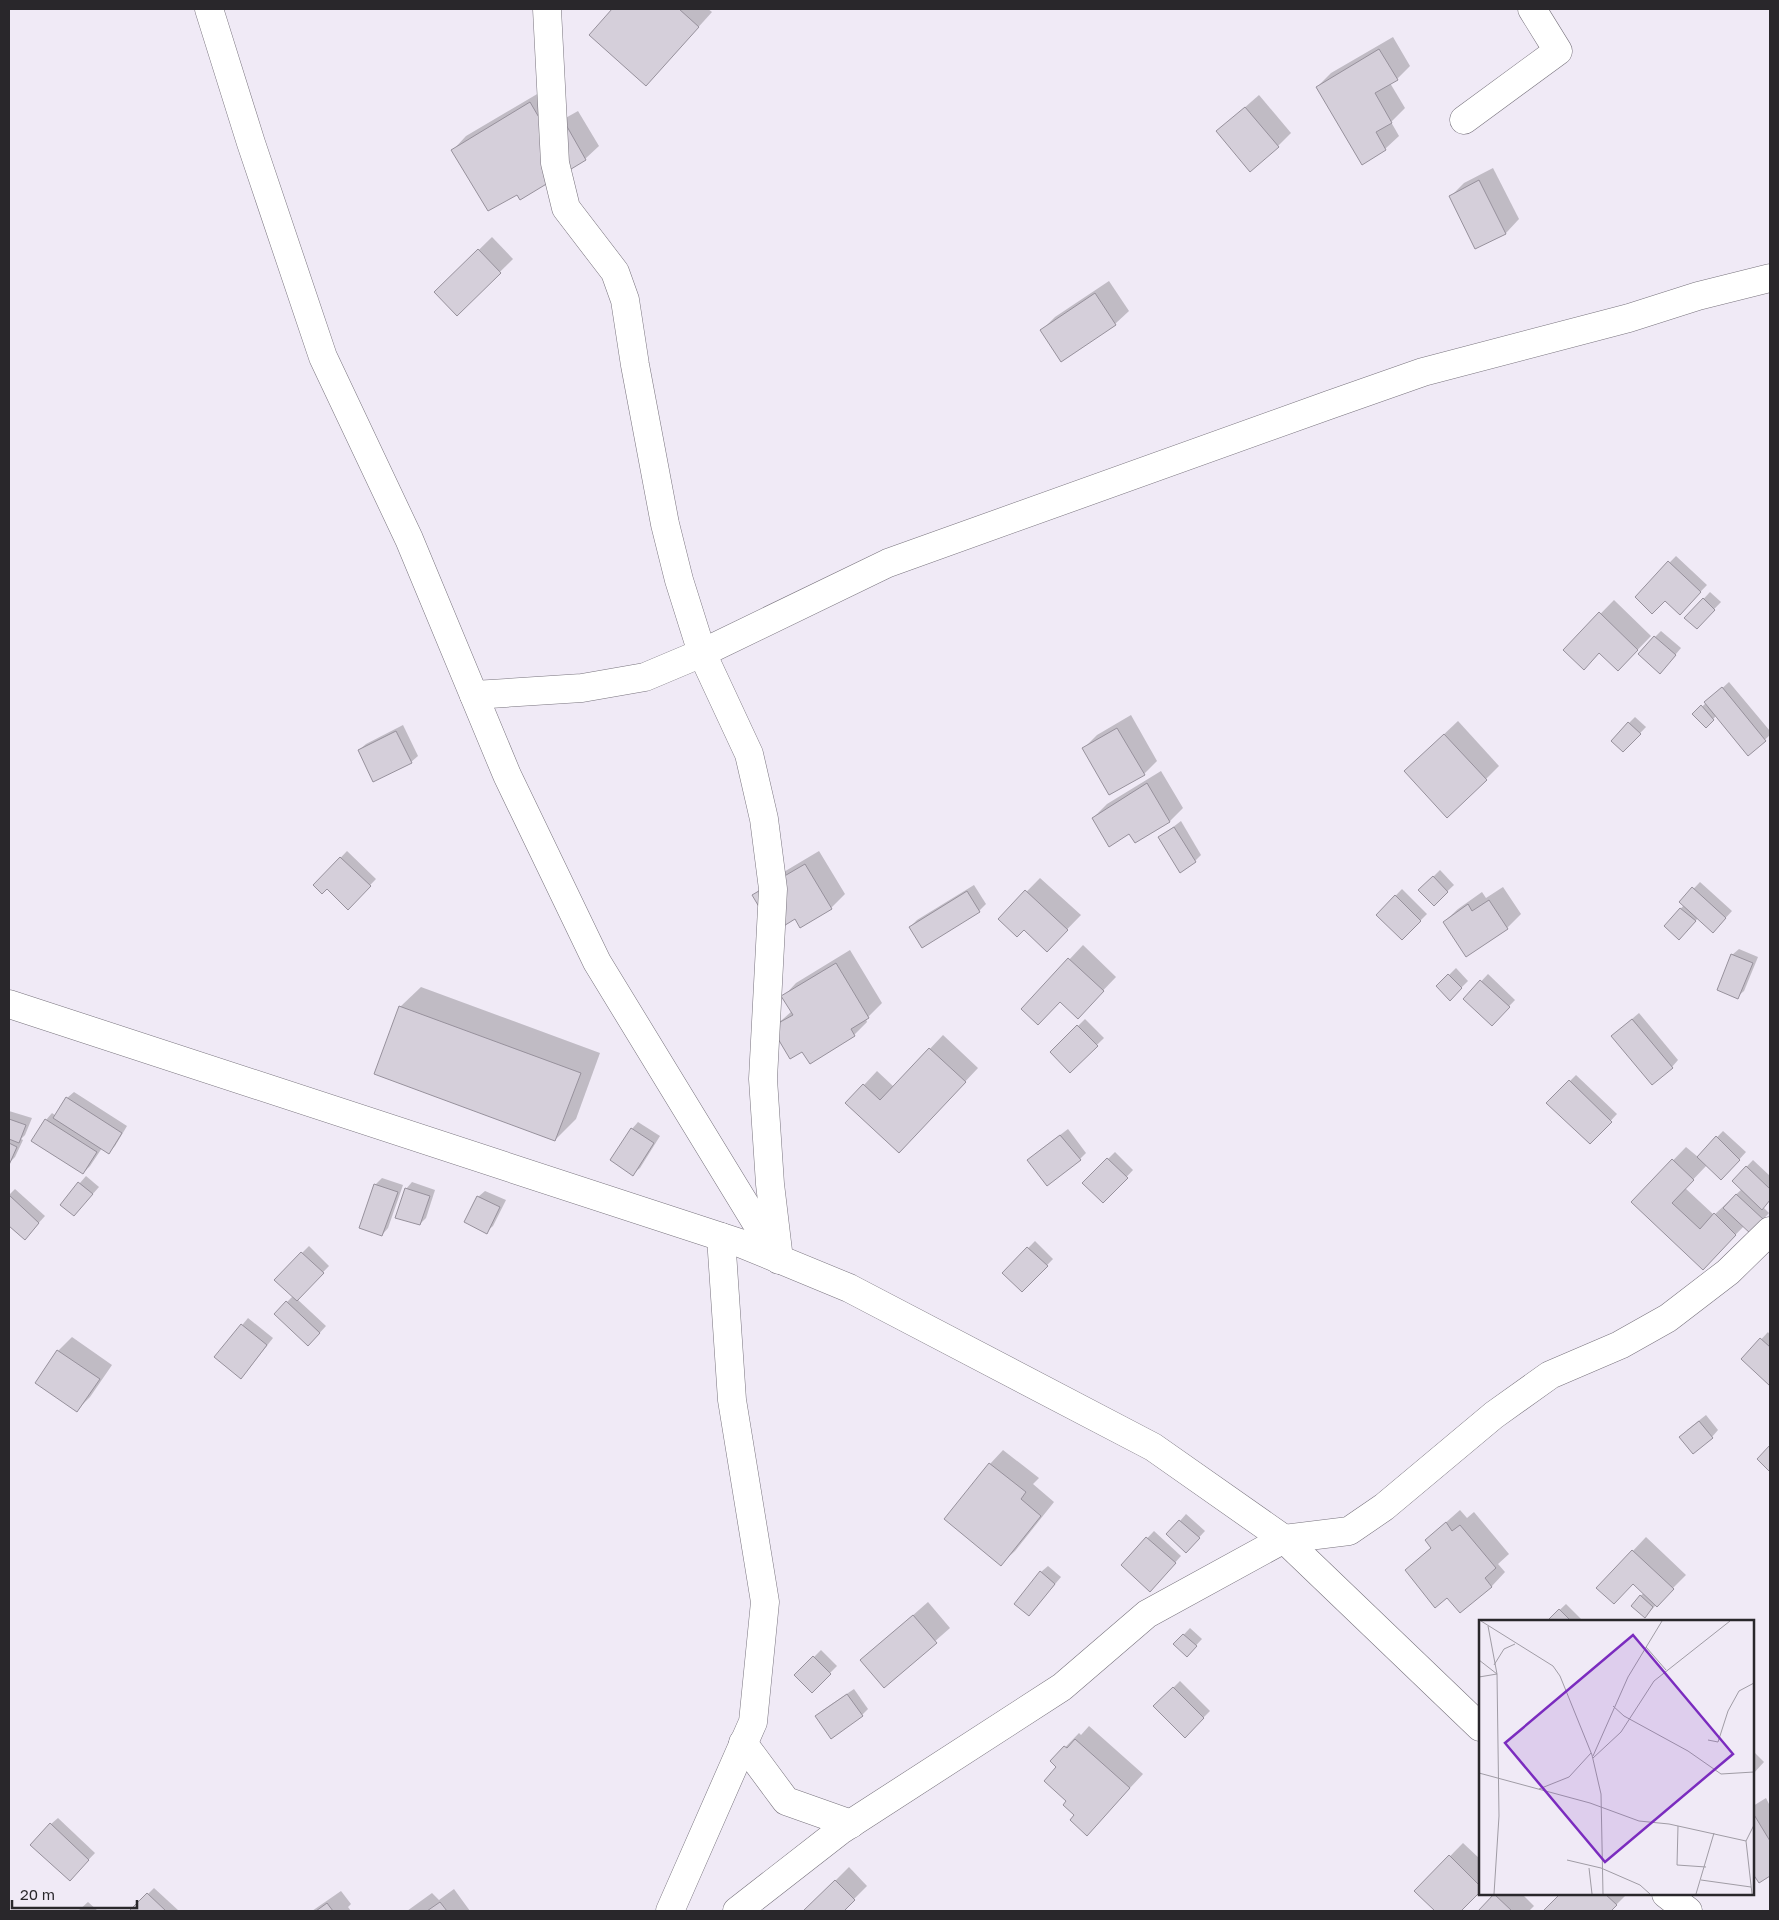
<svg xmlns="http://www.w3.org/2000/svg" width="1779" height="1920" font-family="'Golos Text',sans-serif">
<rect width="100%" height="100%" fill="#f0eaf6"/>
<g fill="#0003">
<polygon points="614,9 708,9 712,12 659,71 591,35"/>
<polygon points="1393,37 1410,66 1397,79 1390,83 1405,108 1391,122 1399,136 1385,149 1317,87 1331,73"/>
<polygon points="544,90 562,120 578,111 599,146 585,159 517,193 453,150 466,136"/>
<polygon points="1259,95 1291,133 1278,146 1218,131"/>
<polygon points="1493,168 1519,219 1506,233 1476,248 1450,197 1464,183"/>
<polygon points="492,237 513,259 457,314 436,292"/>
<polygon points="1109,281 1129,311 1115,324 1042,330 1055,317"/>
<polygon points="1676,556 1707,585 1680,613 1665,599 1636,597"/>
<polygon points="1710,592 1721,602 1696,628 1686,618"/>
<polygon points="1614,600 1651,636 1618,670 1600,652 1565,650"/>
<polygon points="1661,631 1681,648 1666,666 1655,637"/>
<polygon points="1729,682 1770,731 1770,735 1749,754 1717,715 1706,726 1694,714"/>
<polygon points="1131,715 1157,761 1144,774 1084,748 1097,735"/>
<polygon points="1635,717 1646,727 1623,751 1612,740"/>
<polygon points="1458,721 1499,766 1486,779 1419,758"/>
<polygon points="403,725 418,756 411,762 359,750 366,744"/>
<polygon points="1161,771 1183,808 1170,821 1136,842 1130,832 1093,818 1107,804"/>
<polygon points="1181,821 1201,855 1195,861 1160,837"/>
<polygon points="347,851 376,879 348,908 327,888 315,885"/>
<polygon points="819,851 845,894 831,908 801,926 795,917 753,896 767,882"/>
<polygon points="1440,870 1454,885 1434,904 1420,890"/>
<polygon points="1040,878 1081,915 1047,950 1024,928 1000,919"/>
<polygon points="1700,882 1732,911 1719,925 1698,918 1686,932 1665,926 1684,905 1681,902"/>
<polygon points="974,885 986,904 979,911 910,927 917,920"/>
<polygon points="1503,887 1521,914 1507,928 1466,955 1444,922 1458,909 1482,892 1486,898"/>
<polygon points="1402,889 1427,914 1402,939 1377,915"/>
<polygon points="1083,945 1116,977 1091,1003 1060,1000 1023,1009"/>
<polygon points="1739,949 1758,957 1744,991 1737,997 1732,955"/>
<polygon points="850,950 882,1003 866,1019 867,1022 854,1035 802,1050 773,1028 792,1011 783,997 796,983"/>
<polygon points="1456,968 1468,981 1450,999 1438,986"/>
<polygon points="1488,974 1515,1000 1492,1024 1465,999"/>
<polygon points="421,987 600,1053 576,1119 555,1140 400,1007"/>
<polygon points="1639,1013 1678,1060 1672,1067 1619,1030"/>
<polygon points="1085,1019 1104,1038 1070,1071 1052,1052"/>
<polygon points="943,1035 978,1068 912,1138 864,1085 877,1071 894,1087"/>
<polygon points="1576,1075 1617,1114 1590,1143 1548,1103"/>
<polygon points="74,1092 127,1126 115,1146 109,1152 102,1148 90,1166 83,1173 46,1120 52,1113 56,1116 67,1098"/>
<polygon points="9,1111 32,1118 25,1135 21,1139 23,1140 15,1157 9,1163"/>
<polygon points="638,1122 660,1136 640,1168 633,1174 632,1129"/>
<polygon points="1068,1129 1086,1153 1080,1159 1035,1154"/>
<polygon points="1723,1131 1746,1152 1728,1172 1707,1165 1685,1188 1714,1215 1742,1189 1733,1181 1753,1160 1770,1176 1770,1199 1763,1207 1769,1213 1757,1226 1744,1226 1716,1255 1633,1202 1686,1147 1698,1157"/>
<polygon points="1115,1152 1133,1170 1103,1202 1084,1183"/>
<polygon points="86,1176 99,1187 74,1215 61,1205"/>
<polygon points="382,1178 403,1185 388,1228 382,1235 375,1185"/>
<polygon points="412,1182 435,1190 426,1218 420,1224 406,1189"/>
<polygon points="15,1189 45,1216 25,1238 9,1224 9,1195"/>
<polygon points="485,1191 506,1200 493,1226 486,1232 478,1197"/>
<polygon points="1035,1241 1053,1259 1022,1291 1004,1273"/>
<polygon points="309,1246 329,1266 297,1299 326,1326 315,1338 287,1302 293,1296 275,1280"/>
<polygon points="248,1318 273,1338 247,1371 216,1357"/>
<polygon points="1768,1332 1770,1335 1770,1385 1743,1359"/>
<polygon points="72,1337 112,1365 90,1397 77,1410 58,1351"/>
<polygon points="1706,1415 1718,1430 1712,1437 1687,1430"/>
<polygon points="1003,1450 1039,1478 1033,1484 1054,1502 1015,1551 1001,1564 990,1464"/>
<polygon points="1460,1510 1467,1518 1474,1512 1509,1554 1498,1564 1505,1572 1492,1586 1460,1611 1447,1596 1406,1571 1432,1547 1426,1540"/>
<polygon points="1186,1514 1205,1531 1192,1545 1180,1521"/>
<polygon points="1154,1531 1181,1556 1156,1584 1122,1565"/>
<polygon points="1646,1537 1686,1575 1645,1616 1640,1596 1644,1593 1633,1583 1598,1588"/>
<polygon points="1048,1566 1061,1577 1035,1608 1041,1572"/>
<polygon points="928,1602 950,1628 884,1686 862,1660"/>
<polygon points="1566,1604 1583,1621 1548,1621"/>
<polygon points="1190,1628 1202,1639 1187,1655 1175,1644"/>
<polygon points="821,1650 837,1666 812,1691 796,1675"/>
<polygon points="1180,1681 1210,1711 1185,1736 1155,1706"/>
<polygon points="854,1689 868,1709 862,1715 817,1717 823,1710"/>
<polygon points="1089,1726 1143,1774 1087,1834 1068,1801 1058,1767 1052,1761 1079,1733 1081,1735"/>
<polygon points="1753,1751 1764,1762 1753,1774"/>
<polygon points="1766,1798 1770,1806 1770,1874 1759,1881 1753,1871 1753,1806"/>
<polygon points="58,1818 95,1853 76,1873 51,1824"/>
<polygon points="1463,1843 1480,1859 1480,1890 1460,1911 1437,1911 1416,1891"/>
<polygon points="849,1867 867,1886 842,1911 805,1911"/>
<polygon points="154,1888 179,1911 131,1911"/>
<polygon points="454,1889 470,1911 407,1911 432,1893 439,1900"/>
<polygon points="341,1891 351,1904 348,1907 351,1911 312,1911"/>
<polygon points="1497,1894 1522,1894 1534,1906 1529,1911 1480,1911"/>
<polygon points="1562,1894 1627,1894 1610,1911 1545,1911"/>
<polygon points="88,1902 98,1911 78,1911"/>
</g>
<g fill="#d5cfda" stroke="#97919c">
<polygon points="612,9 679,9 699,27 646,86 589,35"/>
<polygon points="1379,49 1398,80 1375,93 1392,123 1376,132 1386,150 1362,165 1316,87"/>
<polygon points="530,102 548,133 565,123 586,160 520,200 517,195 488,211 451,150"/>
<polygon points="1245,107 1279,147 1250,172 1216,131"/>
<polygon points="1479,180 1506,234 1475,249 1449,196"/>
<polygon points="478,249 501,273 457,316 434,292"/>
<polygon points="1095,293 1116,325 1061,362 1040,330"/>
<polygon points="1668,561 1701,592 1680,615 1665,601 1652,614 1635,597"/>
<polygon points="1703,598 1715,610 1697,629 1684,618"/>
<polygon points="1599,612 1638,650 1618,671 1599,653 1584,670 1563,650"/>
<polygon points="1654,636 1676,655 1660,674 1638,654"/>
<polygon points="1722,687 1766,741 1748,756 1704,702"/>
<polygon points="1701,705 1714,720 1706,728 1692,714"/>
<polygon points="1628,722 1641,734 1623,752 1611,741"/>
<polygon points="1117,728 1145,775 1109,795 1082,748"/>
<polygon points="396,731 412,763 373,782 358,750"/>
<polygon points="1444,734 1487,780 1447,818 1404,771"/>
<polygon points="1147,783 1170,822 1135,843 1129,834 1109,847 1092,818"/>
<polygon points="1174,827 1196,862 1180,873 1158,837"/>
<polygon points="340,857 371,886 348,910 327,889 322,894 313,885"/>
<polygon points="805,864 832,909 800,928 795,919 774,932 752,895"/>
<polygon points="1433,876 1448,892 1434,906 1418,890"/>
<polygon points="1692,887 1726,918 1713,933 1679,902"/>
<polygon points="1025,890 1068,930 1047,952 1024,930 1017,937 998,919"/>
<polygon points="967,891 980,912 922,948 909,927"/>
<polygon points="1395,895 1421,921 1402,940 1376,915"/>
<polygon points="1489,900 1508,929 1466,957 1443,922 1468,904 1472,911"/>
<polygon points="1680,908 1696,921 1679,940 1664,926"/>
<polygon points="1731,954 1753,963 1738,999 1717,990"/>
<polygon points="1068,958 1104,991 1078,1019 1060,1002 1038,1025 1021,1009"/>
<polygon points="836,963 869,1018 851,1029 855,1036 810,1064 802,1052 790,1059 771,1027 793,1015 781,996"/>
<polygon points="1448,974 1462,988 1450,1001 1436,986"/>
<polygon points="1480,980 1510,1007 1492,1026 1463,999"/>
<polygon points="399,1006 581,1073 555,1141 374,1074"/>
<polygon points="1632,1019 1673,1068 1652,1085 1611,1036"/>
<polygon points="1077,1025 1098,1046 1070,1073 1050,1052"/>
<polygon points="929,1048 966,1082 899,1153 845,1103 863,1084 880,1100"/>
<polygon points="1569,1080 1612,1122 1590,1144 1546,1103"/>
<polygon points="66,1097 122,1133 109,1154 53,1118"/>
<polygon points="9,1119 26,1125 19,1143 9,1139"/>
<polygon points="45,1119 97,1152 83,1174 31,1141"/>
<polygon points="631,1128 654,1143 633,1176 610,1160"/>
<polygon points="1060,1135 1081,1160 1047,1186 1027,1160"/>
<polygon points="1716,1136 1740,1160 1721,1180 1697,1157"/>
<polygon points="9,1143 17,1147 9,1165"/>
<polygon points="1107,1158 1128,1178 1103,1203 1082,1183"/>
<polygon points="1672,1159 1694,1180 1672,1203 1700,1229 1714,1213 1736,1235 1703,1270 1631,1202"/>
<polygon points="1746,1166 1770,1189 1770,1200 1762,1210 1732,1181"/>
<polygon points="78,1182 93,1194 74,1216 60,1205"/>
<polygon points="374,1184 398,1192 382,1236 359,1228"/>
<polygon points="405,1188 430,1196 420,1225 395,1218"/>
<polygon points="1736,1194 1764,1220 1751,1234 1723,1208"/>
<polygon points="9,1195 39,1223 25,1240 9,1226"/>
<polygon points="477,1196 500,1207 487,1234 464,1222"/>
<polygon points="1027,1247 1048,1266 1022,1292 1002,1273"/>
<polygon points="301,1252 324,1273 297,1301 274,1280"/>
<polygon points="286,1301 320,1333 308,1346 274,1314"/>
<polygon points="241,1324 267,1345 241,1379 214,1357"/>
<polygon points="1760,1338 1770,1347 1770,1386 1741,1359"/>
<polygon points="57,1350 100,1379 77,1412 35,1383"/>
<polygon points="1699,1421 1713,1438 1693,1454 1679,1437"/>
<polygon points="1770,1445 1770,1472 1757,1459"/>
<polygon points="989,1463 1026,1492 1021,1499 1041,1516 1001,1566 944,1519"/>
<polygon points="1179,1520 1200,1538 1186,1553 1166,1534"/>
<polygon points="1446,1522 1452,1531 1460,1525 1496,1568 1485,1578 1492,1587 1460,1613 1447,1598 1435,1608 1405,1570 1431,1548 1425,1540"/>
<polygon points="1146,1537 1176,1563 1150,1592 1121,1565"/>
<polygon points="1632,1550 1674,1589 1657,1607 1633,1584 1614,1604 1596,1588"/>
<polygon points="1040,1571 1055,1584 1029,1616 1014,1604"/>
<polygon points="1640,1595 1653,1607 1645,1618 1631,1606"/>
<polygon points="1559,1609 1571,1621 1547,1621"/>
<polygon points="913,1615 937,1643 884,1688 860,1660"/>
<polygon points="1183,1634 1197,1646 1187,1657 1173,1644"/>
<polygon points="813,1656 831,1674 812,1693 794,1675"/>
<polygon points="1173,1687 1204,1718 1185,1738 1153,1706"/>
<polygon points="847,1694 863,1716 831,1739 815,1716"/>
<polygon points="1075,1739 1130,1788 1087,1836 1070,1820 1074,1815 1063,1805 1066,1801 1044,1781 1056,1767 1050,1761 1064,1746 1067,1748"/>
<polygon points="1753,1813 1770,1841 1770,1876 1759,1883 1753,1874"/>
<polygon points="50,1823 89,1860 70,1881 30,1845"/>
<polygon points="1449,1855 1480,1886 1480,1892 1461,1911 1435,1911 1414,1891"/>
<polygon points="835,1880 855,1900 844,1911 803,1911"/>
<polygon points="147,1893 166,1911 129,1911"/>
<polygon points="1494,1894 1512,1911 1478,1911"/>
<polygon points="1560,1894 1605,1894 1617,1905 1611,1911 1543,1911"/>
<polygon points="440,1902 447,1911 427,1911"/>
<polygon points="327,1903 333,1911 316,1911"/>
</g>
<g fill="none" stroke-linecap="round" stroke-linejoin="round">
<g stroke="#78737d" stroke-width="29">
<g id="minor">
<polyline points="209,9 251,143 323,357 409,539 507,775 597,962 779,1260"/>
<polyline points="547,9 555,163 566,208 615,272 625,300 635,365 665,524 679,580 702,653 749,754 764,819 773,889 763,1079 770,1184 778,1251"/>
<polyline points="1464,120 1558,51 1532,9"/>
<polyline points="474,695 582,688 645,677 702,653 888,563 1329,405 1423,372 1629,318 1698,296 1770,278"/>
<polyline points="9,1004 740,1243 849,1288 1153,1447 1284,1539 1480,1727"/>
<polyline points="743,1743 786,1801 851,1824"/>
<polyline points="1666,1894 1688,1911"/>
<polyline points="670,1911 753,1722 765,1602 732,1400 721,1237"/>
<polyline points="737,1911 841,1830 1062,1687 1147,1614 1284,1539 1349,1531 1384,1507 1494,1415 1550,1375 1620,1345 1668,1318 1728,1272 1770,1231"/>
</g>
</g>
<use href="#minor" stroke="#fff" stroke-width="28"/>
</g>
<g transform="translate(1479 1620)">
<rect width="275" height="275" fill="#f0eaf6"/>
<path fill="none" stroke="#a09ca5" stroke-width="1" d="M2 1 74 46 81 56 113 135 122 174 124 274M167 27 187 50M0 40 18 54 20 196 15 274M15 45 25 29 36 24M0 57 18 54 9 6M134 86 145 96 209 131 242 154 275 152M229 120 239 122 249 91 260 71 275 63M114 136 149 57 183 1M114 138 142 112 175 61 251 1M0 153 111 183 160 201 190 204 267 221M60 169 90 157 112 133M199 206 198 245 227 247M88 240 122 248 161 265 171 274M110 248 113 274M222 260 272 267M217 274 235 213M273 274 267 221 275 205"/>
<path fill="#7b2cbf" fill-opacity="0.15" stroke="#7b2cbf" stroke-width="2.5" d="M154 15 254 134 126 242 26 123Z"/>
<rect width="275" height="275" fill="none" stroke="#29272b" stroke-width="2.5"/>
</g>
<rect width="1779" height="1920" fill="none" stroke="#29272b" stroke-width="20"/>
<path d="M12 1900v8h125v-8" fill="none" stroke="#29272b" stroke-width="2.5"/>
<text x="20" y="1900" font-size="15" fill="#29272b" stroke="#f0eaf6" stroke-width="4" paint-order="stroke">20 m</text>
</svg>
